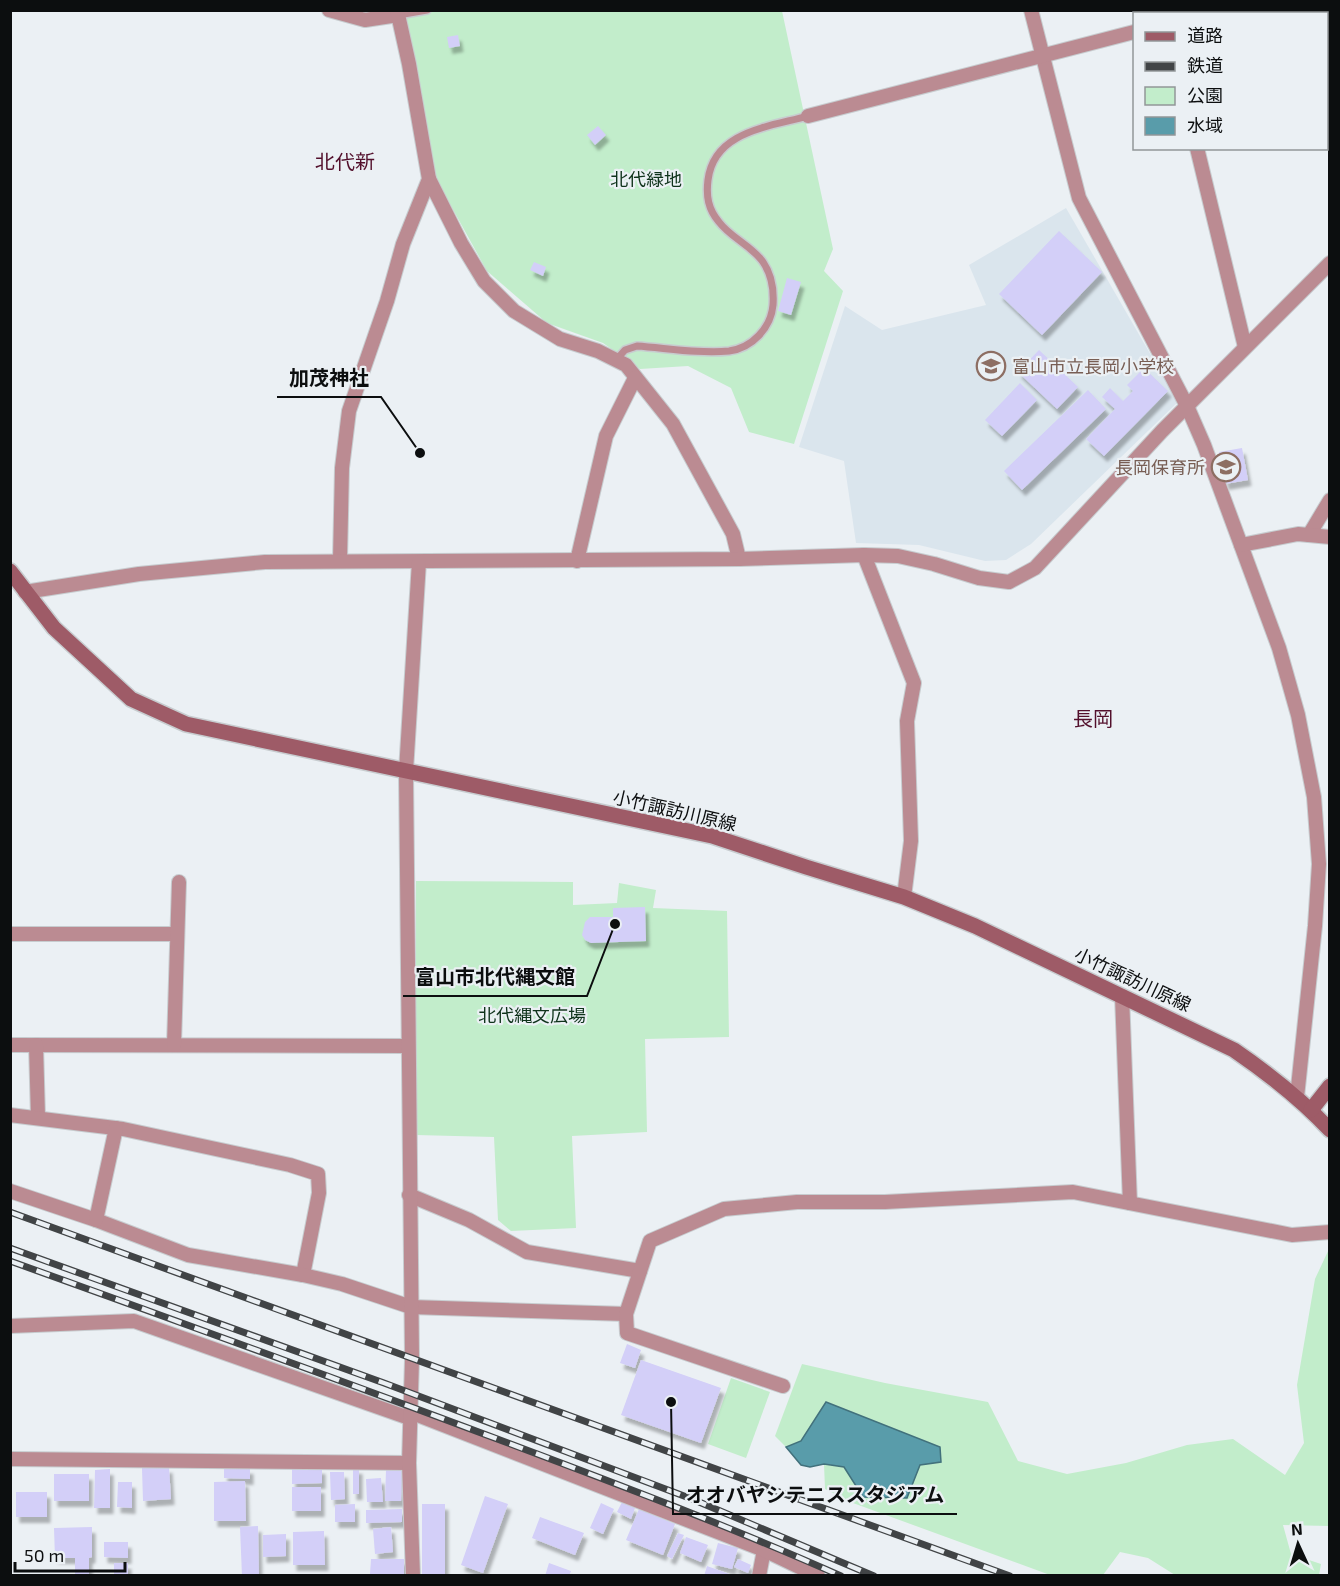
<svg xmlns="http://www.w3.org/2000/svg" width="1340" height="1586" font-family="'Exo 2','Noto Sans JP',sans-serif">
<defs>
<filter id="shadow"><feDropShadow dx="3.5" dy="6" stdDeviation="1.5" flood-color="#0004"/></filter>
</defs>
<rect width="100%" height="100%" fill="#ebf0f4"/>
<polygon fill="#dae5ed" points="1066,208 1178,402 1031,544 1006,560 985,561 919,545 856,543 844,461 799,447 845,306 882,330 986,305 969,265"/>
<g fill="#c2edcb">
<polygon points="405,11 782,11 833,249 824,271 843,291 794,444 749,432 731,388 688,366 640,369 603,343 547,323 487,271 435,177"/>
<polygon points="416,881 573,882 573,905 617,903 619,883 656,890 653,908 727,911 729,1037 645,1039 647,1132 572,1136 576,1228 511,1231 498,1220 494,1137 416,1135"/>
<polygon points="1329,1249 1329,1526 1283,1525 1291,1554 1321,1564 1319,1575 1175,1575 1148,1558 1120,1552 1103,1575 1050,1575 853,1503 825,1489 824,1464 844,1467 863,1497 884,1426 826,1402 801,1442 786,1447 775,1436 802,1364 885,1383 988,1402 1018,1461 1067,1474 1126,1463 1187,1445 1233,1439 1285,1475 1304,1443 1297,1385 1315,1279"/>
<polygon points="731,1378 770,1392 746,1458 708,1444"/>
</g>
<polygon fill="#599caa" stroke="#42717c" stroke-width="1.5" points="826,1402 940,1447 941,1462 920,1465 907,1498 863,1497 844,1467 824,1464 810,1467 801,1465 786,1447 801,1441"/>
<g fill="#d3cff8" filter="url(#shadow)">
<polygon points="458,35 460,46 449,48 447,37"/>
<polygon points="598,126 606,135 595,145 587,135"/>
<polygon points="1059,231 1102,272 1042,335 999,294"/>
<polygon points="534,262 546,267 543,276 530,270"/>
<polygon points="787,278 801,282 791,315 778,311"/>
<polygon points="1039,350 1078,387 1057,409 1018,372"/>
<polygon points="1144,368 1168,391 1104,456 1086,439 1115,409 1102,397 1110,388 1123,401 1133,391 1127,385"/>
<polygon points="1020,383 1037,400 1002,436 985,420"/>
<polygon points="1088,390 1106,409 1022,490 1004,471"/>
<polygon points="1242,448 1248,480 1225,484 1219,452"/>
<polygon points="645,907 646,941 591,943 585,940 582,935 585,922 590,917 613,917 613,908"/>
<polygon points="627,1344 641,1350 635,1368 620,1363"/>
<polygon points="641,1360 721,1388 701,1443 621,1415"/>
<polygon points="169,1467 171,1499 143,1501 142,1468"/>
<polygon points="224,1468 250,1468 250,1479 224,1478"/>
<polygon points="292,1468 322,1468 322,1483 292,1484"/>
<rect x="353" y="1468" width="6" height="26"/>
<polygon points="110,1469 110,1508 94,1508 95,1470"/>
<polygon points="386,1470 402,1470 401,1501 385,1501"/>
<polygon points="330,1472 344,1472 345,1499 331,1500"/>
<rect x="54" y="1474" width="35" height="27"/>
<polygon points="381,1478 383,1502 367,1502 366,1479"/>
<polygon points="245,1481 246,1521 214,1521 214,1482"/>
<polygon points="118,1482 132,1482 132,1508 117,1507"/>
<rect x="292" y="1487" width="29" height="24"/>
<rect x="16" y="1492" width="31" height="25"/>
<polygon points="485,1496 508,1504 483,1573 461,1565"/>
<polygon points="622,1502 635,1508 631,1519 617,1512"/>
<polygon points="601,1503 614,1509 603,1534 590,1528"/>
<polygon points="355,1504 355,1522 335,1522 335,1505"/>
<rect x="422" y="1504" width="23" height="72"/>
<polygon points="402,1509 402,1522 366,1523 366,1510"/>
<polygon points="639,1509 675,1524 663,1555 626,1540"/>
<polygon points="540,1517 584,1533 575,1555 532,1538"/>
<polygon points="258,1526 259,1576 242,1576 240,1527"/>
<polygon points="92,1527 92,1557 89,1558 89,1575 75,1575 75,1558 55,1558 54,1528"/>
<polygon points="391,1527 393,1552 375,1554 373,1529"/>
<polygon points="324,1531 325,1565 293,1565 293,1532"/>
<polygon points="678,1533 684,1535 672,1559 667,1556"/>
<polygon points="286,1534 286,1556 263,1557 263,1535"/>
<polygon points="686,1537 708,1545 701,1562 680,1553"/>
<polygon points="104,1542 128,1542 128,1558 104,1557"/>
<polygon points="718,1543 738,1548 732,1569 712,1564"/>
<polygon points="371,1559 404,1559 404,1574 370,1574"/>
<polygon points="738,1559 751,1565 748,1573 734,1567"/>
<rect x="114" y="1563" width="14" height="12"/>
<polygon points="549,1563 571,1571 569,1576 545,1576"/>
<polygon points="707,1566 732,1575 732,1576 704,1576"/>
</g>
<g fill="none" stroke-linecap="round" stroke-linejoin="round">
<g stroke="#c7cccf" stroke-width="10">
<g id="lane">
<polyline points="398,15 427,10"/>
<path d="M616 360 625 350 637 346C666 348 700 354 729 351 752 348 771 328 773 305 774 290 772 275 763 262 752 246 731 238 719 222 708 209 706 196 708 180 714 131 769 127 808 116"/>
</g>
</g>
<g stroke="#c7cccf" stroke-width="16">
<g id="street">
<polyline points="329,10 365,20 398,15"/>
<polyline points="1031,10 1079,198 1187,406 1204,445 1279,648 1298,715 1314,797 1319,864 1315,926 1297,1097"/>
<polyline points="1163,10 1163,14"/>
<polyline points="1213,14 1226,10"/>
<polyline points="808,116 1134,32"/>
<polyline points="1197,148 1245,347"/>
<polyline points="429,179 461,243 484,281 514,311 560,339 598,351 626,365 673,424 733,534 739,559"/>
<polyline points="1309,535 1330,500"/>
<polyline points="1241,545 1298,534 1330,537"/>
<polyline points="864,555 914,683 907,721 911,841 904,897"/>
<polyline points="340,560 342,468 349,411 387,301 403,244 429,179 409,64 397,10"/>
<polyline points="577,561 606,436 635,378"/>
<polyline points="25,592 139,574 265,562 739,559 864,555 898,556 934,564 979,578 1009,582 1035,568 1162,431 1330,263"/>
<polyline points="10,934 176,934"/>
<polyline points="1122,996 1130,1203"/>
<polyline points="10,1045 408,1046"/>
<polyline points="36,1045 38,1117"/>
<polyline points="174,1045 179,882"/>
<polyline points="10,1115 123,1129 290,1165 318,1174 319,1193 303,1275"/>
<polyline points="10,1191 96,1220 188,1255 303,1275 342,1284 411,1307 626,1314"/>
<polyline points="409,1195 469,1220 527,1252 640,1271"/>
<polyline points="96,1220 116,1128"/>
<polyline points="10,1326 134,1321 409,1418"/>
<polyline points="783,1386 627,1333 626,1314 650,1241 724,1209 797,1202 885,1202 1073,1192 1292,1235 1330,1232"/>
<polyline points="410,1412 764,1550 759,1576"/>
<polyline points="10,1459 409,1463"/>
<polyline points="764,1550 818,1576"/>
<polyline points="413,1576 409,1463 412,1359 406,771 419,562"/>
</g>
</g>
<g stroke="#c7cccf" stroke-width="18">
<g id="secondary">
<path d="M10 571 54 628 131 699 186 724 712 836 806 867 904 897 975 926 1234 1050C1269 1074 1301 1099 1330 1130"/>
<polyline points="1311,1110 1330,1086"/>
</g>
</g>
<use href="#lane" stroke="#bb8b92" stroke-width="7"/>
<use href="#street" stroke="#bb8b92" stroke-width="14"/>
<use href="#secondary" stroke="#9e5b67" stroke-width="15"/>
<g stroke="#414446" stroke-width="7">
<g id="rail">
<polyline points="10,1212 1010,1576"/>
<polyline points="10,1248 384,1383 692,1499 874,1576"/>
<path d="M10 1261C177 1321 343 1381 508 1443 620 1485 731 1527 841 1576"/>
</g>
</g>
<use href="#rail" stroke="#ebf0f4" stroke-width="4.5" stroke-dasharray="14" stroke-linecap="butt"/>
</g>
<defs>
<g id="school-ring" transform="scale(1.5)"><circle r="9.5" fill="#ebf0f4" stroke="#8d6e63" stroke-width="1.5"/><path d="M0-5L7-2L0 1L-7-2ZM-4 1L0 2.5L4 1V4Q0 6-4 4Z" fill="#8d6e63"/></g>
</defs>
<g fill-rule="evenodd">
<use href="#school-ring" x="991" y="366"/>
<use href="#school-ring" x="1226" y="467"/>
</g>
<g text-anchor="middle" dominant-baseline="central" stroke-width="4.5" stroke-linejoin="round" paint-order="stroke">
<g font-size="18" fill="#0f331b" stroke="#ebf0f4">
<text x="646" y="179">北代緑地</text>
<text x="532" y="1015">北代縄文広場</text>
</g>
<g font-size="18" fill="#785e54" stroke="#ebf0f4" text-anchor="start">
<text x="1012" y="366">富山市立長岡小学校</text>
<text x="1205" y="467" text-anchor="end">長岡保育所</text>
</g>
<g font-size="18" fill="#0c0e0f" stroke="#ebf0f4">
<text transform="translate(675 810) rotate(13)">小竹諏訪川原線</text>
<text transform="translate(1133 979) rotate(25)">小竹諏訪川原線</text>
</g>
<g font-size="20" fill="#53102c" stroke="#ebf0f4">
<text x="345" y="161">北代新</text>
<text x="1093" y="718">長岡</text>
</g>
</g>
<path fill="none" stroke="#0c0e0f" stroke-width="2" d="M420 453L381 397H277M615 924L587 996H403M671 1402L673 1514H957"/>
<g fill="#0c0e0f" stroke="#ebf0f4" stroke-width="2">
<circle cx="420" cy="453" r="6"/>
<circle cx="615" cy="924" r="6"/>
<circle cx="671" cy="1402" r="6"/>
</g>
<g font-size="20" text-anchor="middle" font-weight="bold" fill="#0c0e0f" stroke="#ebf0f4" stroke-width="4.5" stroke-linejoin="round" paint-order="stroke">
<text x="329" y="385">加茂神社</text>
<text x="495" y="984">富山市北代縄文館</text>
<text x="815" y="1502">オオバヤシテニススタジアム</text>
</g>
<rect width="1340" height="1586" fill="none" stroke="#0c0e0f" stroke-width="24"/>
<rect x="1133" y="12" width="195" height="138" fill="#ebf0f4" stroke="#929698" stroke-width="1.5"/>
<rect x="1145" y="32" width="30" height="9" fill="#9e5b67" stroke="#929698" stroke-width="1.5"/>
<text x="1187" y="42" font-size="18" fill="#0c0e0f">道路</text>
<rect x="1145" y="62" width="30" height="9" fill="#414446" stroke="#929698" stroke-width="1.5"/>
<text x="1187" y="72" font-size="18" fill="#0c0e0f">鉄道</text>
<rect x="1145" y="87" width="30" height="18" fill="#c2edcb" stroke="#929698" stroke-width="1.5"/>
<text x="1187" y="102" font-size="18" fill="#0c0e0f">公園</text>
<rect x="1145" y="117" width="30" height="18" fill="#599caa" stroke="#929698" stroke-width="1.5"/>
<text x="1187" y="132" font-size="18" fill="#0c0e0f">水域</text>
<g transform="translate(1298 1544) rotate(356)" stroke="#ebf0f4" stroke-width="4.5" paint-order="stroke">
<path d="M0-4.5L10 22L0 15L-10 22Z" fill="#0c0e0f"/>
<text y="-9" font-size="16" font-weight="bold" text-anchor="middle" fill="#0c0e0f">N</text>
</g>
<path d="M15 1562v9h110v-9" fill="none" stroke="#0c0e0f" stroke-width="3"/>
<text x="24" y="1562" font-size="18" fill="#0c0e0f" stroke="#ebf0f4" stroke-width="4.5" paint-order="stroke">50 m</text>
</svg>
